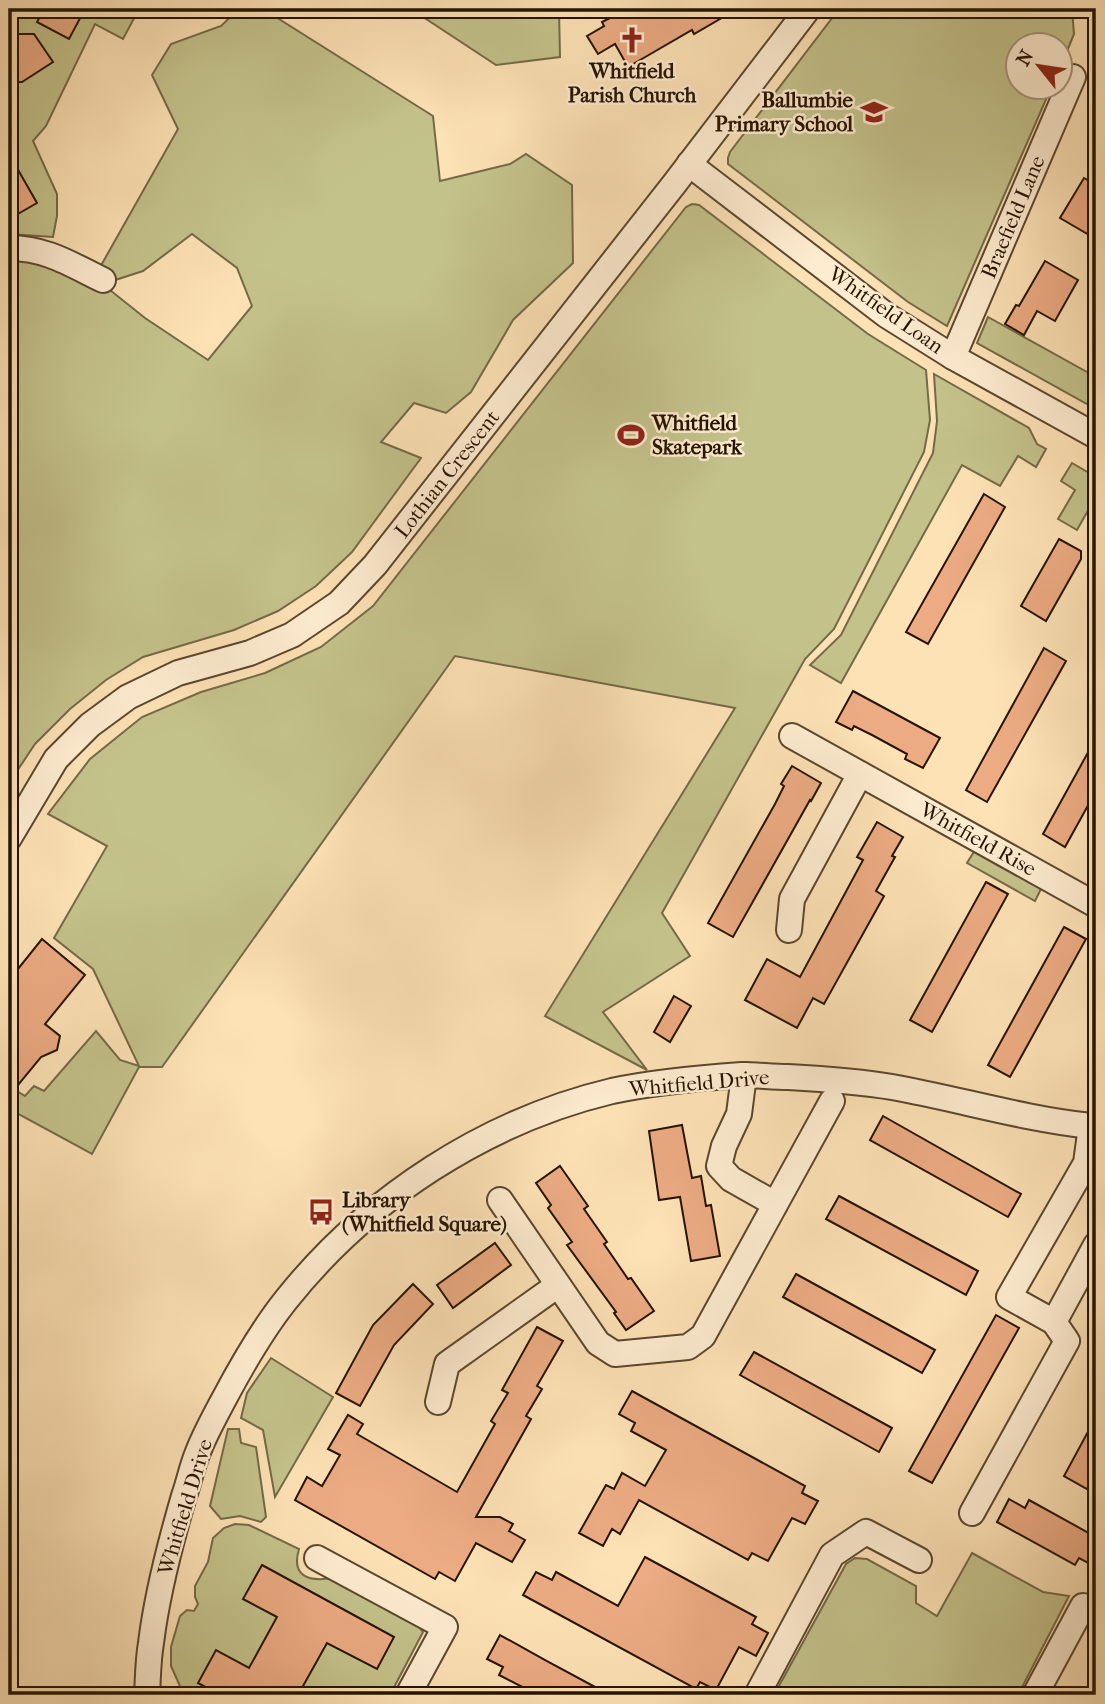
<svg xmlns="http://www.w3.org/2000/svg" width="1105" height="1704" font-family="'IM FELL French Canon',serif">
<rect width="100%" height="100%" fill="#fde2b6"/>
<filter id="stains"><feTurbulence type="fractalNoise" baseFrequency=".00286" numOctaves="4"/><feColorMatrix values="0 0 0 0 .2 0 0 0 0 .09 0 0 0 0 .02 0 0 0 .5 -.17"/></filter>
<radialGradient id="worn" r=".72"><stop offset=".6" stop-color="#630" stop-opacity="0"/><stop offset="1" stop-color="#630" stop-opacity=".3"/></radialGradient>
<g fill="#c4c28b" stroke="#746a46" stroke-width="2">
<polygon points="9,9 139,9 123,39 95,24 46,126 33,141 57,194 57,216 53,237 9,234"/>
<polygon points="239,9 263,9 433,116 440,181 510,164 526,154 572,185 573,263 513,320 471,392 446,413 414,403 381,442 421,458 352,552 316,586 278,611 234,630 143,657 106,680 70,709 35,744 9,783 9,254 24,254 110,290 145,318 208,360 252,306 237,268 192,234 143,271 112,281 99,269 178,129 152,75 171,44 221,26"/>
<polygon points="411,9 559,9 560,57 496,65"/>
<polygon points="839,9 1072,9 1074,34 1060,68 1060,46 1018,46 1018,88 1051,88 947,326 908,302 728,164 728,158 730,152"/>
<polygon points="692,204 699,205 868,334 926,370 930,420 924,452 834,629 805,659 662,913 690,956 603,1012 647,1070 545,1016 735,708 455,656 162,1067 139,1067 92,1154 9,1109 9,1089 12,1088 25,1096 34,1086 44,1091 96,1031 120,1060 139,1066 93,969 54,938 107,846 48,814 90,759 142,717 201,692 265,673 321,647 373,606 686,207"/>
<polygon points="988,317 1096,377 1096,409 977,343"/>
<polygon points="934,374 1029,428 1037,444 1046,449 1036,467 1018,456 1000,486 962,465 841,683 810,665 841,635 933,453 937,421"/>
<polygon points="1072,463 1096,477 1096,510 1090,507 1077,530 1058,519 1075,490 1061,481"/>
<polygon points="975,850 1042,887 1035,901 967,863"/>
<polygon points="271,1358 333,1397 275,1497 263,1430 241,1418 247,1393"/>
<polygon points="228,1429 239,1429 241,1443 256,1447 266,1517 261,1522 240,1516 221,1519 210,1506"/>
<path d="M235 1524 249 1525 299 1549C291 1576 308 1582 332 1578L415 1622 423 1632 390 1695H186L183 1693 171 1666V1647L180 1616 187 1610 194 1611 198 1604 195 1597V1586L208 1562 213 1538 224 1528Z"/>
<polygon points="972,1553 1043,1592 1069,1596 1018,1695 774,1695 846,1564 855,1558 867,1559 916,1586 916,1603 937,1616"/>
</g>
<g fill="#ecab83" stroke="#251300" stroke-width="2">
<polygon points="44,9 85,9 69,39 37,22"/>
<polygon points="612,9 737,9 694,34 692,30 628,67 615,44 598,54 587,36 604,26 602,22 610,18"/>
<polygon points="13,34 34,34 53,62 22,82 9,82 9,38 14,38"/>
<polygon points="9,154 37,203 9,219"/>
<polygon points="1084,178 1096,185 1096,239 1060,218"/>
<polygon points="1045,261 1078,280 1055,321 1037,311 1024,335 1005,324 1016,305 1019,306"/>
<polygon points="984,494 1005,507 928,644 906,632"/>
<polygon points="1059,539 1081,551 1081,559 1046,621 1021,606"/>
<polygon points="1044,648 1066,661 987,802 966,790"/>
<polygon points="853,691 940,738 923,768 905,759 907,754 872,735 854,726 852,730 836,722"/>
<polygon points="1096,738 1096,791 1065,847 1043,834"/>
<polygon points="792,766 821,783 811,801 810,800 733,937 708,923 775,804 784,786 781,784"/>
<polygon points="877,822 903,837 892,856 895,857 876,891 884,896 824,1004 813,998 797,1028 745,1000 767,959 800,977 863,860 857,857"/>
<polygon points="986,882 1008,894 932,1032 910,1020"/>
<polygon points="1064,927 1086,939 1010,1077 988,1065"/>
<polygon points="42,939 85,975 45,1024 60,1036 57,1050 41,1057 9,1096 9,980"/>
<polygon points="674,996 691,1006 670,1042 654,1032"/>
<polygon points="883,1116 1021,1194 1008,1217 870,1140"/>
<polygon points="682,1125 692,1178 701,1176 706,1206 711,1205 720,1256 691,1261 680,1197 659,1200 649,1131"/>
<polygon points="560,1166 588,1206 584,1209 607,1242 604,1244 628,1279 631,1278 654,1311 626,1330 614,1313 616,1312 567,1245 572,1242 548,1208 551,1205 536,1183"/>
<polygon points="839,1196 978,1271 966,1295 826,1219"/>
<polygon points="495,1243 511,1265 453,1308 437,1285"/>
<polygon points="796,1274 935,1350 922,1373 783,1297"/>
<polygon points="413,1284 433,1304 394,1345 360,1406 336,1393 373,1325"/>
<polygon points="996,1315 1019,1328 932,1483 909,1471"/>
<polygon points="537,1327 563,1341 537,1386 542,1389 526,1416 531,1419 476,1517 500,1517 513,1524 509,1531 525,1540 512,1562 476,1543 455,1581 439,1572 435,1579 295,1500 307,1477 322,1486 340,1455 328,1449 348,1415 363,1424 357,1434 457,1492 495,1424 491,1421 508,1393 502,1390"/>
<polygon points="754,1352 892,1428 879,1452 740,1375"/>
<polygon points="632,1391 805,1486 802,1493 818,1501 805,1524 792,1518 768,1561 752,1553 748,1560 639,1500 620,1534 612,1529 603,1546 579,1533 606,1485 614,1489 622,1473 645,1486 666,1450 631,1431 635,1423 619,1414"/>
<polygon points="1096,1417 1096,1471 1087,1489 1064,1476"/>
<polygon points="1009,1499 1025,1508 1029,1500 1096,1537 1096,1567 1079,1558 1075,1565 997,1522"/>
<polygon points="645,1557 756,1617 752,1624 768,1633 756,1656 739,1647 716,1690 700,1682 696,1689 523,1595 536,1572 552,1580 556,1572 618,1606"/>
<polygon points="262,1565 394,1637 377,1669 327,1643 298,1695 220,1695 198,1683 216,1650 249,1668 277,1617 243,1599"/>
<polygon points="500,1635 547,1661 610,1695 538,1695 499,1675 503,1667 487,1659"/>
</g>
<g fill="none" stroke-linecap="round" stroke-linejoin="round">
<g stroke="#5b472e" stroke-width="28">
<g id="minor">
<polyline points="689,164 886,315 953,357 1096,436"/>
<path d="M9 248C46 248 70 264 103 280"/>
<polyline points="953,357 1073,77"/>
<polyline points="792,736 1096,905"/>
<polyline points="9,838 56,759 90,725 128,697 178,673 250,653 292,635 339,603 375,565 675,183 808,9"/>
<polyline points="789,930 792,899 860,774"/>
<polyline points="744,1075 739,1114 724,1146 719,1166 731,1179 775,1204"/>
<polyline points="500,1200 598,1343 615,1354 688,1347 703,1336 832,1101"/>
<polyline points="1054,1322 1009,1297 1086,1163 1091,1126"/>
<polyline points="438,1402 447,1364 558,1285"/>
<polyline points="972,1513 1067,1341 1054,1322 1096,1245"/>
<polyline points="317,1558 445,1627 408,1695"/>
<path d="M147 1695C148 1678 148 1660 151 1643 157 1594 170 1544 184 1496 189 1482 192 1466 198 1452 205 1434 215 1416 224 1399 242 1365 262 1330 286 1300 367 1198 486 1121 612 1091 654 1082 699 1078 742 1075 757 1075 773 1077 788 1077 823 1079 857 1081 892 1087 959 1099 1024 1119 1091 1126L1096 1125"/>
<polyline points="757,1695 832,1555 866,1532 919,1560"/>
<polyline points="1035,1695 1083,1606"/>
</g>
</g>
<use href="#minor" stroke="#feecd0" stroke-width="24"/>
</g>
<defs>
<g id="church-bare" transform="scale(2.1)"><path d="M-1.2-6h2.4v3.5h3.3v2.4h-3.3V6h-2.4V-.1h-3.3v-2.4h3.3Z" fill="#8f2418" stroke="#feecd0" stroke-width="2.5" paint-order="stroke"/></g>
<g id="school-bare" transform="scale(2.1)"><path d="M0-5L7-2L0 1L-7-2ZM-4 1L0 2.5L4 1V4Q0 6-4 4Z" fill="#8f2418" stroke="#feecd0" stroke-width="2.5" paint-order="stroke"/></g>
<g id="stadium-bare" transform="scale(2.1)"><path d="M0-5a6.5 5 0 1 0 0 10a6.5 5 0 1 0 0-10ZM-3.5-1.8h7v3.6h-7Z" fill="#8f2418" stroke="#feecd0" stroke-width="2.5" paint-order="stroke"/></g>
<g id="bus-bare" transform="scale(2.1)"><path d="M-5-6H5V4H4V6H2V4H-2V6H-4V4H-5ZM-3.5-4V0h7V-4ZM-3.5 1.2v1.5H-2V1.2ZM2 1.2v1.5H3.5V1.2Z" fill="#8f2418" stroke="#feecd0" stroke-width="2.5" paint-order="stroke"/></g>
</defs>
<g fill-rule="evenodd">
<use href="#church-bare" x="632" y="40"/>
<use href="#school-bare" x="874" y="112"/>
<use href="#stadium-bare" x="631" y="435"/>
<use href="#bus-bare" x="321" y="1212"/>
</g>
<g text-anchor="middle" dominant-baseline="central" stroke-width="5" stroke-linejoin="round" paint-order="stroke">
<g font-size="21" font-weight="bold" fill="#251300" stroke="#feecd0" text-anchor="start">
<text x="632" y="71" text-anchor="middle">Whitfield<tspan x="632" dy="24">Parish Church</tspan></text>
<text x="853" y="100" text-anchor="end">Ballumbie<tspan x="853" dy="24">Primary School</tspan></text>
<text x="652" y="423">Whitfield<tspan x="652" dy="24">Skatepark</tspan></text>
<text x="342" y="1200">Library<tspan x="342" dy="24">(Whitfield Square)</tspan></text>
</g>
<g font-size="21" fill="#251300" stroke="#feecd0">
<text transform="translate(1013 217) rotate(-67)">Braefield Lane</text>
<text transform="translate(886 310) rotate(35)">Whitfield Loan</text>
<text transform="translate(447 474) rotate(-52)">Lothian Crescent</text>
<text transform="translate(978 839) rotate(29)">Whitfield Rise</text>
<text transform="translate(699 1083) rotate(-5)">Whitfield Drive</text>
<text transform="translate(185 1507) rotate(-73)">Whitfield Drive</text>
</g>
</g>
<rect width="1105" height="1704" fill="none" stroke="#fde2b6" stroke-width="35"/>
<rect x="10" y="10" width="1084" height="1683" fill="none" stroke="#251300" stroke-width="3.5"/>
<rect x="18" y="18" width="1070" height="1669" fill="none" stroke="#251300" stroke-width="2"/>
<g transform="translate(1039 66) rotate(300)"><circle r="33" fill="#feecd0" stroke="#a7957d" stroke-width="2"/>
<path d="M0-5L12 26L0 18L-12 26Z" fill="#8f2418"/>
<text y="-10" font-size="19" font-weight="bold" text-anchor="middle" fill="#251300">N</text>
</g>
<rect width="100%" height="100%" filter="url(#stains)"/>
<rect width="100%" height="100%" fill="url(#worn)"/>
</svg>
